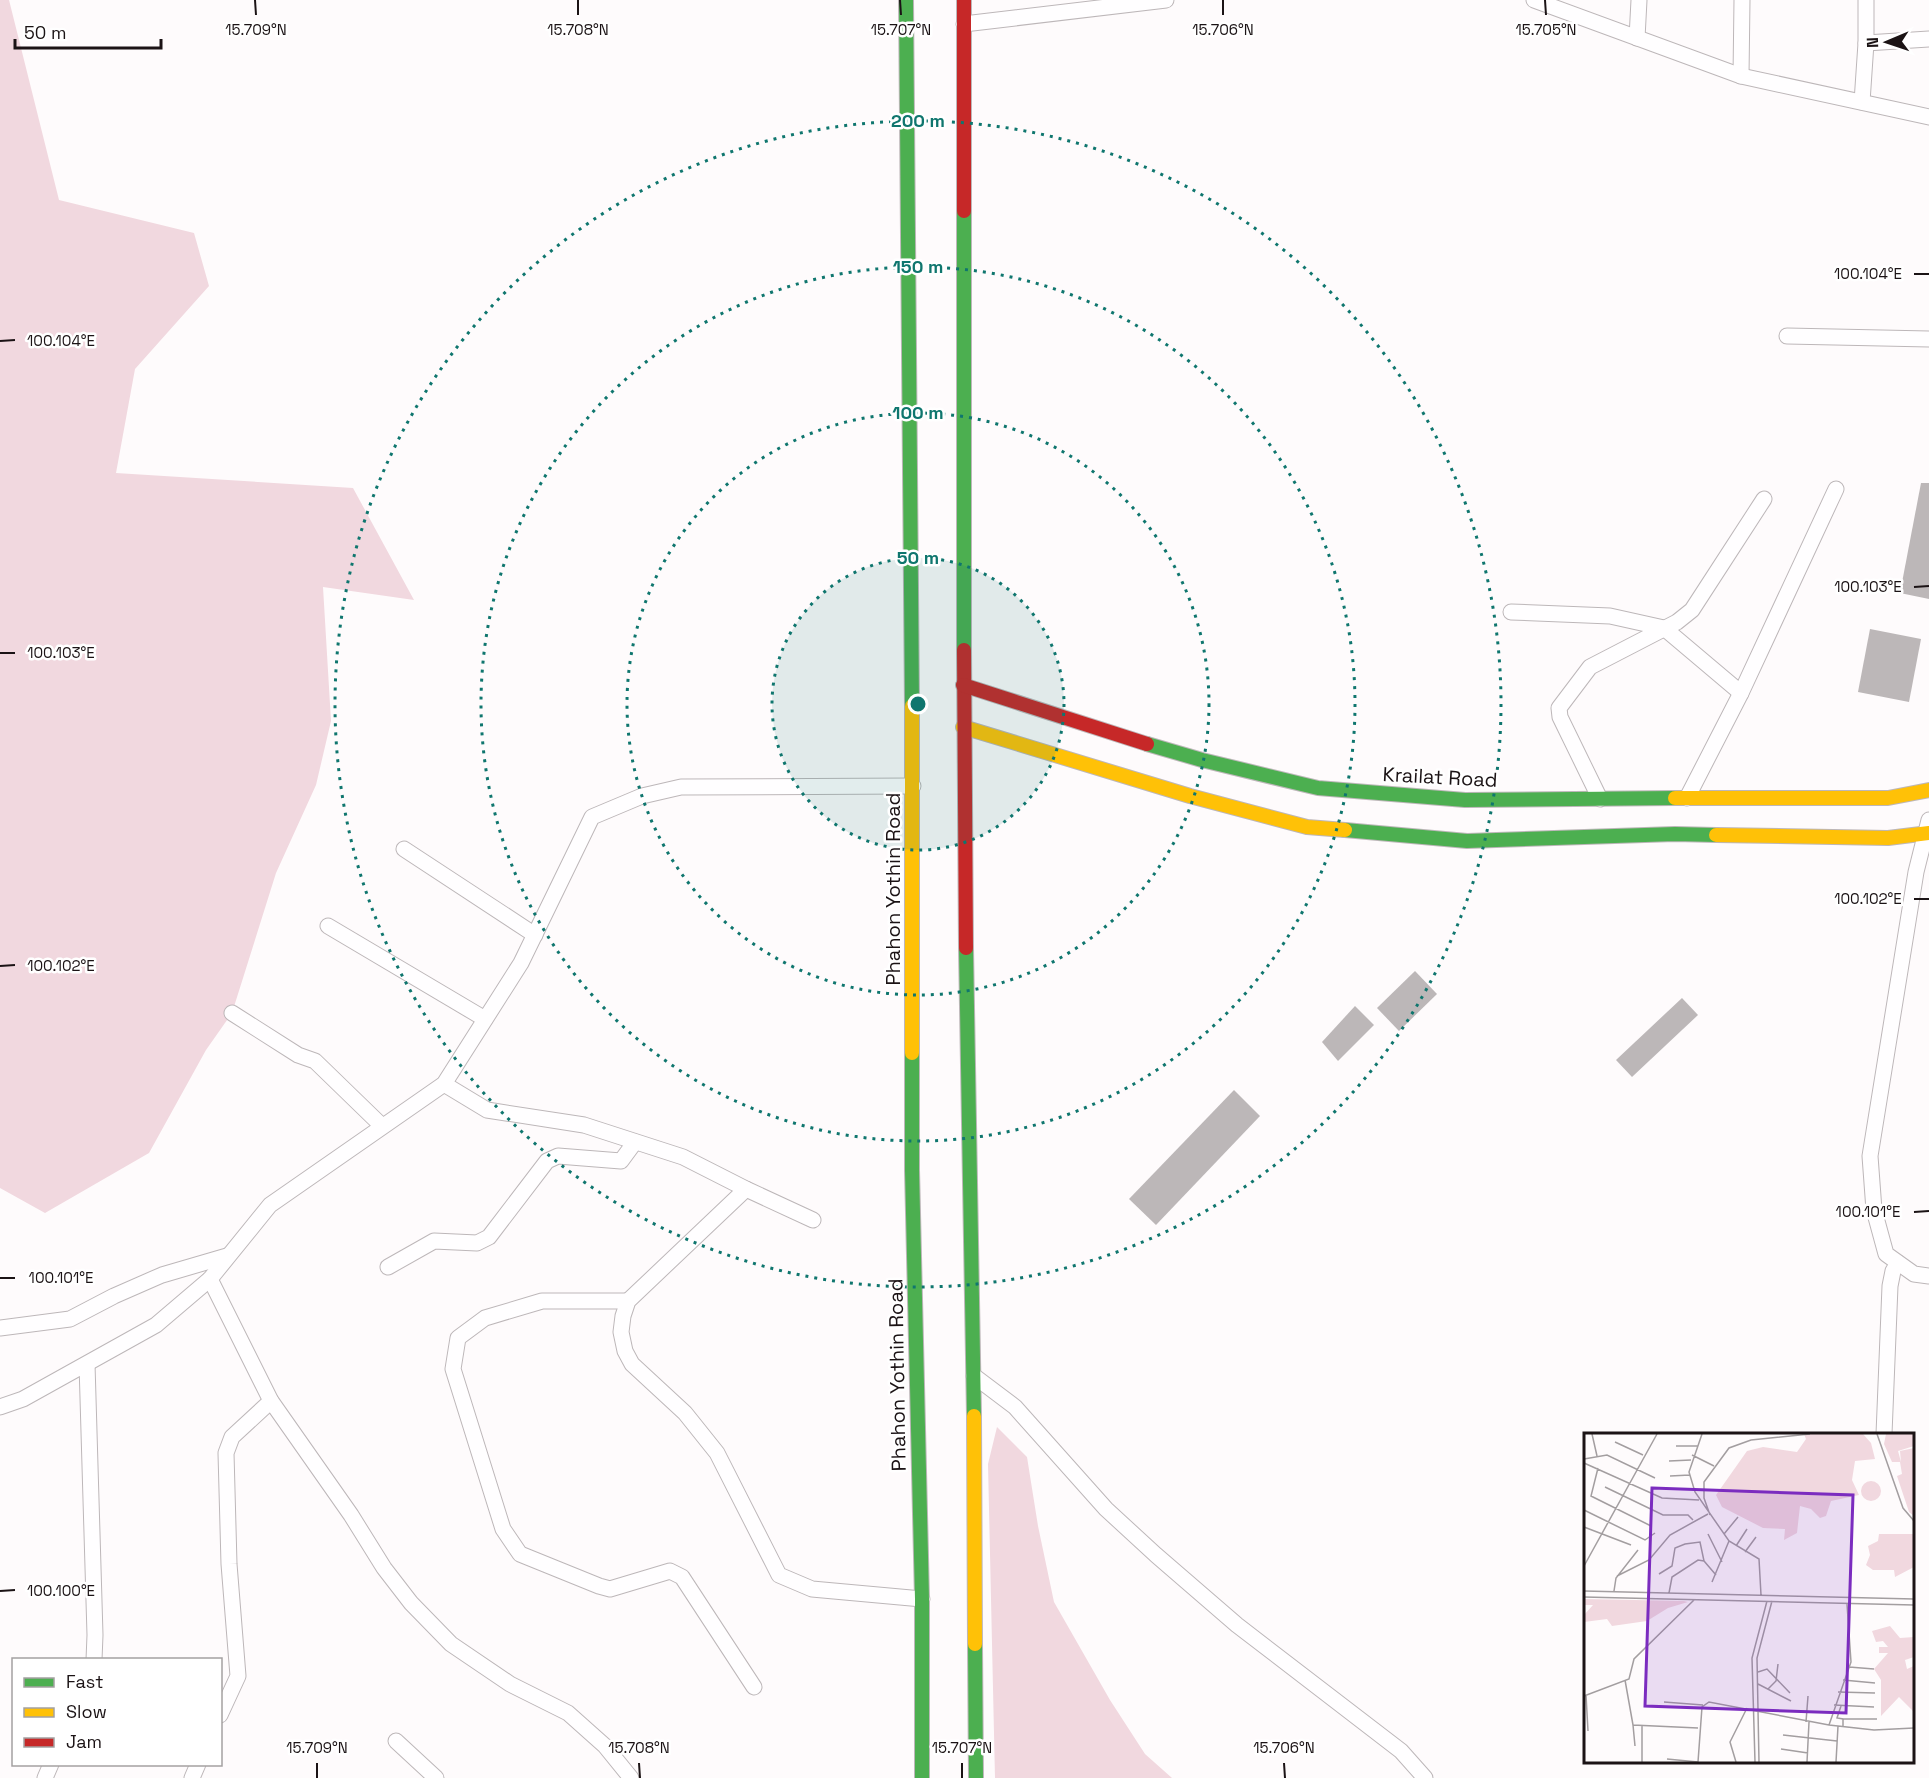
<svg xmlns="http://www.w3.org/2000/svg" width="1929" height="1778" font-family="'Space Grotesk',sans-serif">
<rect width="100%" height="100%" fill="#fefbfc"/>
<g fill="#f1d8df">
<polygon points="0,0 9,0 59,200 194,233 209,286 135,369 116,473 353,488 414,600 323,587 331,721 316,785 276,873 232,1013 206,1050 149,1153 45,1213 0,1188"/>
<polygon points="997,1427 1027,1457 1038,1526 1054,1602 1110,1700 1145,1754 1172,1778 995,1778 988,1464"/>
</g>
<g fill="#bcb7b8">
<polygon points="1921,483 1929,483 1929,599 1900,593"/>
<polygon points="1870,629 1921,639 1909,702 1858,692"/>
<polygon points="1415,971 1437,994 1399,1031 1377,1008"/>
<polygon points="1682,998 1698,1015 1632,1077 1616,1060"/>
<polygon points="1355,1006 1374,1025 1338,1061 1322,1042"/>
<polygon points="1234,1090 1260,1116 1156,1225 1129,1199"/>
</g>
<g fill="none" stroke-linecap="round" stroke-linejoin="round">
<g stroke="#bdb7b9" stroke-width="17">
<g id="street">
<polyline points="1534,0 1741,76 1929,117"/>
<polyline points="964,24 1166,0"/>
<polyline points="1637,38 1639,0"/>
<polyline points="1866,43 1929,39"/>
<polyline points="1741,76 1742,0"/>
<polyline points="1862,102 1866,43 1866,0"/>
<polyline points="1787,336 1929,339"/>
<polyline points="1511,612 1610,616 1664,628 1741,693"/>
<polyline points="1687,798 1741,693 1836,489"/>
<polyline points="1600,799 1560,717 1559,708 1590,667 1677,622 1692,610 1764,499"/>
<polyline points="1929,820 1916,872 1870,1156 1874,1210 1886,1254 1914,1274 1929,1276"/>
<polyline points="404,849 535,935"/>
<polyline points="328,926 485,1019"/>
<polyline points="232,1013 298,1055 315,1061 382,1126"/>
<polyline points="444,1084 487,1110 584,1125 683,1157 746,1189 813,1220"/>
<polyline points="746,1189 628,1301 623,1316 621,1332 625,1351 632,1364 685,1413 717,1453 779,1575 812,1589 922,1599"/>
<polyline points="388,1267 434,1241 477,1243 489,1237 547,1161 558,1156 621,1161 635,1142"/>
<polyline points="210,1279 271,1401 351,1515 384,1568 411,1603 451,1644 510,1684 568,1713 605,1746 631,1778"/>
<polyline points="628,1301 542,1301 485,1318 458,1338 453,1369 503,1529 520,1554 599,1586 610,1589 670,1571 682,1577 754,1687"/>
<polyline points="0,1328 70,1319 114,1296 162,1275 227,1256"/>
<polyline points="87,1364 95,1635 94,1660"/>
<polyline points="974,1376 1015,1407 1106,1509 1156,1555 1237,1625 1401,1751 1425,1778"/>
<polyline points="0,1407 23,1399 156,1325 210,1279 270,1205 444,1084 521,963 592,817 642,796 681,787 913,786"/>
<polyline points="1884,1434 1890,1286 1893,1271 1898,1263"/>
<polyline points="220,1715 238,1676 229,1564 226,1453 232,1437 271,1401"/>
<polyline points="396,1741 436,1778"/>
<polyline points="45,1778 51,1764"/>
<polyline points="192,1778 198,1764"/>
</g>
</g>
<g stroke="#bdb7b9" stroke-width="16">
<g id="fast">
<polyline points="906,0 912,706"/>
<polyline points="964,211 964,650"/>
<polyline points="1147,744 1202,760 1318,788 1465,800 1675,798"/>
<polyline points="1345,830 1467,841 1675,834 1716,835"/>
<polyline points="966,948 974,1416"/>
<polyline points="912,1053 912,1170 922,1599 922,1778"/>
<polyline points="975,1644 976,1778"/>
</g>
</g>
<g stroke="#bdb7b9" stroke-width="16">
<g id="slow">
<polyline points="912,706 912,1053"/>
<polyline points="963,727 1190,796 1307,827 1345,830"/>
<polyline points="1675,798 1888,798 1929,790"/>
<polyline points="1716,835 1888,838 1929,833"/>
<polyline points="974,1416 975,1644"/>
</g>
</g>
<g stroke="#bdb7b9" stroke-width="16">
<g id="jam">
<polyline points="964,0 964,211"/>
<polyline points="964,650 966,948"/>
<polyline points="963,685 1147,744"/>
</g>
</g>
<use href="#street" stroke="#fffeff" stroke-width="15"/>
<use href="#fast" stroke="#4caf50" stroke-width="14"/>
<use href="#slow" stroke="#ffc107" stroke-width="14"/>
<use href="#jam" stroke="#c62828" stroke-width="14"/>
</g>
<path fill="none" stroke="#1b1315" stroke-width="2" d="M255 0 256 15M578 0V15M900 0 901 15M1223 0V15M1545 0 1546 15M1914 274H1929M0 341 15 340M1914 587 1929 586M0 653H15M1914 899H1929M0 966 15 965M1914 1212 1929 1211M0 1278H15M0 1591 15 1590M317 1763V1778M639 1763 640 1778M962 1763V1778M1284 1763 1285 1778"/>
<circle cx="918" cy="704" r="146" fill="#0f766e" fill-opacity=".12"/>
<g fill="none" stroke="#0f766e" stroke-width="3" stroke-dasharray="3 6">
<circle cx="918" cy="704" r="146"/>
<circle cx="918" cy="704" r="291"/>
<circle cx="918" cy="704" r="437"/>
<circle cx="918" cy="704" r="583"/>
</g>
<g text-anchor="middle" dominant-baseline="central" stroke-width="5" stroke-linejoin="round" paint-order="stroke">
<g font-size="20" fill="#1b1315" stroke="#fff">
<text transform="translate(1440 777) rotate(3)">Krailat Road</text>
<text transform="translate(893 889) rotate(-90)">Phahon Yothin Road</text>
<text transform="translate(897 1375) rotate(-91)">Phahon Yothin Road</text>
</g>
</g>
<g transform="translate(1584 1433)">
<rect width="330" height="330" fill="#fefbfc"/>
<path d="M220 1H279L287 10 291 26 271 28 268 47 275 62 247 68 242 83 236 85 227 76 216 73 213 100 200 107 201 96 179 95 138 74 132 62 163 18 179 14 213 19 222 6ZM302 1H330V13L314 18 317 29 316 18 330 15V83L325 79 313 43 318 41 316 29H308L300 11ZM277 58a10 10 0 1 1 20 0a10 10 0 1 1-20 0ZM295 101H330V134L311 144 310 137H289L282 132 286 122 284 113 294 108ZM0 166 100 168 104 169 84 175 63 188 28 193 23 186 0 189V182L9 172H0ZM306 193 316 205 330 204V224L321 227 323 236 330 233V279L315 264 297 283V247L290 236 304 220H295V214H304L299 208 292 209 288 198Z" fill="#f1d8df"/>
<path fill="none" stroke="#a39ea0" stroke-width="1.5" d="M8 1 13 23M118 1 105 39 111 59 145 108 175 126 177 162M293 1 319 75 330 88M31 9 59 22M92 13H114M108 22 130 33M0 26 23 22 71 45M85 28 107 27M0 30 78 65 115 67M14 35 7 63 67 93M86 43 106 42M21 54 79 82H104L109 87M0 77 61 107 71 100M126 82 120 65V49L145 15 167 7 226 1M0 94 47 112M124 101 138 129M140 101 154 84M152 113 163 96M161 119 172 104M0 133 73 1M75 141 88 133 91 115 101 111 116 109 120 128M33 143 65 127 86 102 124 81M128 149 145 108M0 158 330 166M30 158 32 145 54 117M85 160 88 144 114 127 120 128 132 142M0 164 330 172M265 234 290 236M174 239 183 236 206 260M41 247 49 292 114 295M259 247 291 250M174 251 207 268M184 256 192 248 194 231M254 259 291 260M2 262 4 298M0 263 45 246 50 226 110 167M80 269 119 272M250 272 290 274M257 273 253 285 259 286V294M259 286H293M222 289 224 263M49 292 51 313M58 292V329M245 292 267 229 263 171M199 302 253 308M197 316 224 320M83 326 114 329M114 329 118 274 125 269 245 292 290 297 330 295M152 329 146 309 163 275M171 329 168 225 183 168M175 329 173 225 188 168M223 329 225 289M252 329 254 293"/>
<path fill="#7b2cbf" fill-opacity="0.15" stroke="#7b2cbf" stroke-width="3" d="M68 55 269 62 262 280 61 273Z"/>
<rect width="330" height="330" fill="none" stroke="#1b1315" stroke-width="3"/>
</g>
<g font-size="15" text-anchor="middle" fill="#1b1315" stroke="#fff" stroke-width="5" stroke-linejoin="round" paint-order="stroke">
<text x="256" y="35">15.709°N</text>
<text x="578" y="35">15.708°N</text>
<text x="901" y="35">15.707°N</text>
<text x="1223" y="35">15.706°N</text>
<text x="1546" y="35">15.705°N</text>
<text x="1868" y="279">100.104°E</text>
<text x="61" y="346">100.104°E</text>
<text x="1868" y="592">100.103°E</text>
<text x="61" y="658">100.103°E</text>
<text x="1868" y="904">100.102°E</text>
<text x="61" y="971">100.102°E</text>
<text x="1868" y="1217">100.101°E</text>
<text x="61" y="1283">100.101°E</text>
<text x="61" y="1596">100.100°E</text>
<text x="317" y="1753">15.709°N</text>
<text x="639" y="1753">15.708°N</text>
<text x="962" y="1753">15.707°N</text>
<text x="1284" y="1753">15.706°N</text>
</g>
<circle cx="918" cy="704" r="9" fill="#0f766e" stroke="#fff" stroke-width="3"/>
<g font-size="18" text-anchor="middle" font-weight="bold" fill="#0f766e" stroke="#fff" stroke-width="5" stroke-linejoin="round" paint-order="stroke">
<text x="918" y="127">200 m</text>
<text x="918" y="273">150 m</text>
<text x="918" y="419">100 m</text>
<text x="918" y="564">50 m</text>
</g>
<rect x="12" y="1658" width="210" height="108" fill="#ffffff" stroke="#a4a1a1" stroke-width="1.5"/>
<rect x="24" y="1678" width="30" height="9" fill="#4caf50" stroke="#a4a1a1" stroke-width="1.5"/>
<text x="66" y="1688" font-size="18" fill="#1b1315">Fast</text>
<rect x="24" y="1708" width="30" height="9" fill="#ffc107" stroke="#a4a1a1" stroke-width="1.5"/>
<text x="66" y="1718" font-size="18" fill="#1b1315">Slow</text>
<rect x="24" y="1738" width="30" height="9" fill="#c62828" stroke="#a4a1a1" stroke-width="1.5"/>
<text x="66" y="1748" font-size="18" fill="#1b1315">Jam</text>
<g transform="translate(1887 42) rotate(268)" stroke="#ffffff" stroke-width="4.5" paint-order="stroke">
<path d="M0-4.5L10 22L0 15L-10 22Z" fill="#1b1315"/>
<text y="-9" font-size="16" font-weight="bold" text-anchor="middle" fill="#1b1315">N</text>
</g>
<path d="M15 39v9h146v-9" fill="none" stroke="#1b1315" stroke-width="3"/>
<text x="24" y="39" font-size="18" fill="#1b1315" stroke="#ffffff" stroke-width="4.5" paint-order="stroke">50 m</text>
</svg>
